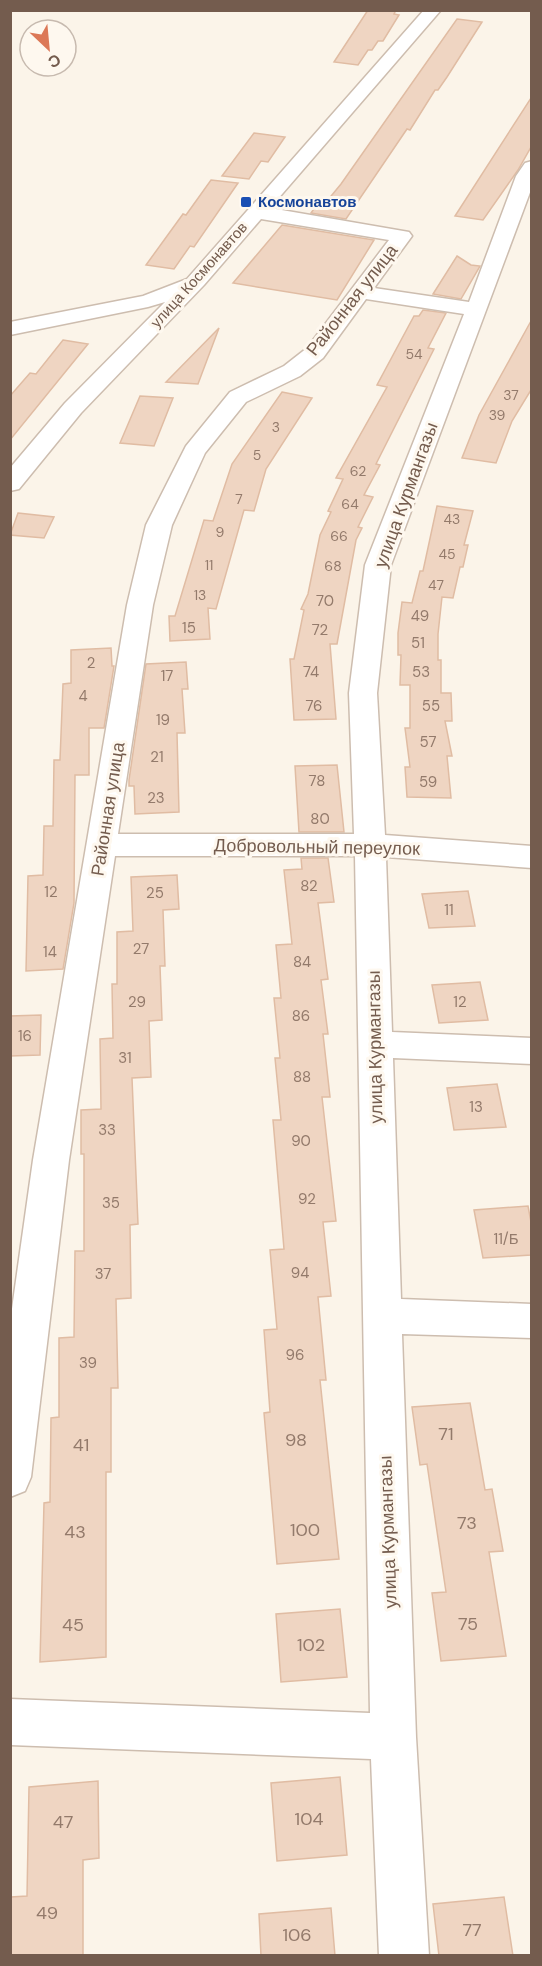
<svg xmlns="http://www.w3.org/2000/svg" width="542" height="1966" font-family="'DM Sans',sans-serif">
<rect width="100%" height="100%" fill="#fbf4e9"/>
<g fill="#efd5c2" stroke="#e0bca3" stroke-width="1.5">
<polygon points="368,10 396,10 394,14 399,15 383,41 378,41 372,50 368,50 358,65 334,62"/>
<polygon points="457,19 482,22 447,77 438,90 435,90 410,130 407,129 346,219 311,213 320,200 327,201 341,184"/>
<polygon points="531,98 531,147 518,170 483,220 455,216"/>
<polygon points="254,133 285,137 268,162 261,161 249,179 222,176"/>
<polygon points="211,180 238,183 194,247 190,246 174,269 146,265 183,214 186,215"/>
<polygon points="282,225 374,240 337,300 233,283"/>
<polygon points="457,256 471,265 480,266 461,299 433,294"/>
<polygon points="423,310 446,313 428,348 434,349 376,464 380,465 364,495 373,497 358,527 362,528 356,540 337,644 330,644 336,719 294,720 290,659 294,659 304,610 301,609 308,594 320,535 331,512 328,511 343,479 336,478 387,387 377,385 414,316 419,316"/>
<polygon points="531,321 531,390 512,421 496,463 462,458 479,415"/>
<polygon points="219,328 198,384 166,382"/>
<polygon points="63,340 88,344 10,440 10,396 30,373 36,374"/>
<polygon points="282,392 312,398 266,469 254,511 244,510 216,609 208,608 210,639 170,641 169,616 175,616 204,520 213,521 232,464"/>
<polygon points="140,396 173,398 154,446 120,443"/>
<polygon points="437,506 473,511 464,545 468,545 463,567 460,567 453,598 442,597 438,634 438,660 441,660 441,693 451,693 452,721 445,721 452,756 447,756 451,798 407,797 405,767 410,767 405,728 410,728 410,685 400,685 401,655 398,655 398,633 402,602 412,603 420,571 423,571"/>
<polygon points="18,513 54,517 44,538 10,535"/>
<polygon points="111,648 112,666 114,666 104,728 89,728 89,775 75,775 74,903 63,969 26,971 28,876 43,875 44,826 53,826 54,760 60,760 63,684 71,683 71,650"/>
<polygon points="186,662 188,689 182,689 185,733 177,733 179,812 135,814 134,786 129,786 129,780 146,664"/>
<polygon points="337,765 344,832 299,832 295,766"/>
<polygon points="301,858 328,858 334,902 318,903 328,979 321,980 328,1034 323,1034 330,1097 322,1097 336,1221 323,1222 331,1296 318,1297 326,1380 320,1380 339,1559 277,1564 264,1413 270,1412 264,1330 277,1329 270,1250 284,1249 273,1120 281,1120 275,1058 280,1058 274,998 281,998 276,945 292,944 284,870 302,869"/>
<polygon points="177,875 179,909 163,910 165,966 160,966 162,1020 149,1021 151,1077 132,1078 138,1224 130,1225 131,1298 116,1299 118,1388 111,1388 111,1472 106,1472 106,1657 40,1662 44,1503 50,1502 51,1418 59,1417 59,1338 74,1337 75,1251 84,1251 84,1154 81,1154 81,1110 101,1109 100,1039 113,1038 112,984 117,984 117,932 133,931 131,877"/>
<polygon points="468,891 475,926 429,928 422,894"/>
<polygon points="480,982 488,1020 439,1023 432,985"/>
<polygon points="41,1015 40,1055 10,1056 10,1016"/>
<polygon points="497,1084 506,1127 454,1130 447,1088"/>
<polygon points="528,1206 531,1222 531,1255 483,1258 474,1210"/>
<polygon points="470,1403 485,1490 492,1489 503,1551 489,1552 506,1656 441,1661 432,1593 446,1592 427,1464 420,1465 412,1407"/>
<polygon points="340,1609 347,1677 281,1682 276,1614"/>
<polygon points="340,1777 347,1855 277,1861 271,1783"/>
<polygon points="98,1781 99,1858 83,1860 83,1956 10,1956 11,1897 27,1896 29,1787"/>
<polygon points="504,1897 513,1956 439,1956 433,1904"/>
<polygon points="331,1908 335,1956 261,1956 259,1914"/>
</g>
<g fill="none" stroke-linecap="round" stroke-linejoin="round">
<g stroke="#cdbdaf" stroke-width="3">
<path id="minor" d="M424 10H441L270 208 409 232 412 236 374 288 469 302 516 176 525 163 532 161V187L391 565 377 693 385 835 532 846V868L386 857 392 1032 532 1038V1064L393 1058 401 1299 532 1304V1338L402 1334 416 1737 429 1956H379L371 1759 10 1745V1699L370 1713 355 856H115L69 1160 31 1477 25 1491 10 1497V1323L33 1160 127 605 146 525 186 446 230 392 284 366 307 348 389 240 261 219 204 285 81 413 19 489 10 491V468L65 403 165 302 148 307 10 335V322L143 296 187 279ZM366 299 464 314 365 565 349 693 354 834H118L153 605 172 525 205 453 246 402 300 376 323 358Z"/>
</g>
<use href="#minor" fill="#fff" fill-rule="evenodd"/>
</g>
<rect fill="#1a4fb4" stroke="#fef8ef" stroke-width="2" x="240" y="196" width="12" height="12" rx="3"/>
<g text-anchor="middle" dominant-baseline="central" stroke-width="6" stroke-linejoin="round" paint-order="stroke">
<g font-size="14" fill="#937a6b">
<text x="414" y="354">54</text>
<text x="511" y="395">37</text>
<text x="497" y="415">39</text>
<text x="276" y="427">3</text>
<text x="257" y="455">5</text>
<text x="358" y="471">62</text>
<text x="239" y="499">7</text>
<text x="350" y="504">64</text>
<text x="452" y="519">43</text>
<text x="220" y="532">9</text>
<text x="339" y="536">66</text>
<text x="447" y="554">45</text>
<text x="209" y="565">11</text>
<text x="333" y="566">68</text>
<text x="436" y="585">47</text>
<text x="200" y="595">13</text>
</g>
<g font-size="15" font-weight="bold" fill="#164399" stroke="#fef8ef" text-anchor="start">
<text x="258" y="202">Космонавтов</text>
</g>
<g font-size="15" fill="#745c4e" stroke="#fef8ef">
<text transform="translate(199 275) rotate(-48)">улица Космонавтов</text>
</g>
<g font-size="15" fill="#937a6b">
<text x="325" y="601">70</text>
<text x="420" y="616">49</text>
<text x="189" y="628">15</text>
<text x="320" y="630">72</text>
<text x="418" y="643">51</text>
<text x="91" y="663">2</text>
<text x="311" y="672">74</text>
<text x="421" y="672">53</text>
<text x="167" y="676">17</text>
<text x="83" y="696">4</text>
<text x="314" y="706">76</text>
<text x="431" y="706">55</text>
<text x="163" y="720">19</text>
<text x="428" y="742">57</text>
<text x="157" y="757">21</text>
<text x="317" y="781">78</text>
<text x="428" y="782">59</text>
<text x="156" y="798">23</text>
<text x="320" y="819">80</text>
<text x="309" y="886">82</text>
<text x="51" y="892">12</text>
<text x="155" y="893">25</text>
<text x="449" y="910">11</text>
<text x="141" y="949">27</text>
<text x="50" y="952">14</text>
<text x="302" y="962">84</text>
<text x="137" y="1002">29</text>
<text x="460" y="1002">12</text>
<text x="301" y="1016">86</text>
<text x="25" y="1036">16</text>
<text x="125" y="1058">31</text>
<text x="302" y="1077">88</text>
<text x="476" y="1107">13</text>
<text x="107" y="1130">33</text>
<text x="301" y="1141">90</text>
<text x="307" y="1199">92</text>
<text x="111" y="1203">35</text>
<text x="506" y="1239">11/Б</text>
<text x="300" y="1273">94</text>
<text x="103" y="1274">37</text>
<text x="295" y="1355">96</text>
<text x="88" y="1363">39</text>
</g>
<g font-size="18" fill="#745c4e" stroke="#fef8ef">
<text transform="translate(352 300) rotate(-52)">Районная улица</text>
<text transform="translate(406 495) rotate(-70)">улица Курмангазы</text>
<text transform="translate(108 809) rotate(-81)">Районная улица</text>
<text transform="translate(317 847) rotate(1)">Добровольный переулок</text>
<text transform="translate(375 1047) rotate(-91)">улица Курмангазы</text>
<text transform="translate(388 1532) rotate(-92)">улица Курмангазы</text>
</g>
<g font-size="18" fill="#937a6b">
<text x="446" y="1434">71</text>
<text x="296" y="1440">98</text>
<text x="81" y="1445">41</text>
<text x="467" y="1523">73</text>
<text x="305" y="1530">100</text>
<text x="75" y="1532">43</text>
<text x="468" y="1624">75</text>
<text x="73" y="1625">45</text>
<text x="311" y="1645">102</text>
<text x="309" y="1819">104</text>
<text x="63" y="1822">47</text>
<text x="47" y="1913">49</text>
<text x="472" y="1930">77</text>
<text x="297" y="1935">106</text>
</g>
</g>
<rect width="542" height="1966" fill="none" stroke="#745c4e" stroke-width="24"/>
<g transform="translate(48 48) rotate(154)"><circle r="28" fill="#fef8ef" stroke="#c7baaf" stroke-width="1.5"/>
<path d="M0-4.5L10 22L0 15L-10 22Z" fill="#dc7857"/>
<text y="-9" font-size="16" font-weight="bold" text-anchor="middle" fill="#745c4e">С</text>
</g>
</svg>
